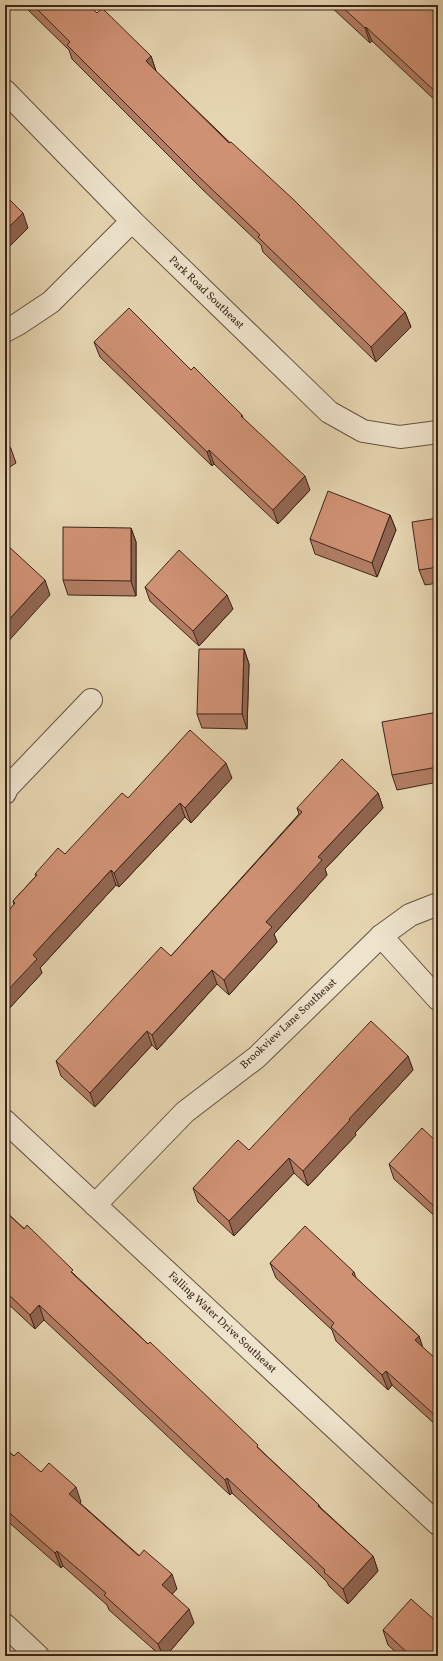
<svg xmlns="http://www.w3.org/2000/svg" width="443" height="1661" font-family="Vollkorn,serif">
<rect width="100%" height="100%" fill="#e5d4b0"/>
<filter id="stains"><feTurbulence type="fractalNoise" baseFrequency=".005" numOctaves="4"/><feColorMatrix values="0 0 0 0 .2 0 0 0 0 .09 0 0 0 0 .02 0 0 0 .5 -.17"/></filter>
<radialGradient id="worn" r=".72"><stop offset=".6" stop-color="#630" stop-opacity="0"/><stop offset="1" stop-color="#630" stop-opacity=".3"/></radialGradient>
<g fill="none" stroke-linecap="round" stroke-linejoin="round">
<g stroke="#675140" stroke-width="24">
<g id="minor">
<polyline points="5,91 132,221 329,412 363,431 400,437 438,432"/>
<polyline points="5,331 18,324 51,302 132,221"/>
<polyline points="5,793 7,788 91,700"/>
<polyline points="381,936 438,999"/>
<polyline points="5,1121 438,1524"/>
<polyline points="95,1205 185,1112 257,1057 381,936 410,915 438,904"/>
<polyline points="5,1625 38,1656"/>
</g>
</g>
<use href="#minor" stroke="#eee3cc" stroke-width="22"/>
</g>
<g fill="#b27d64" stroke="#3d251b">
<polygon points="23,5 89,5 97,13 151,56 156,71 405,312 411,327 376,362 263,252 261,245 203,190 72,59 69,50"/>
<polygon points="329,5 427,5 438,16 438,103 372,41 370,43"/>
<polygon points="94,342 191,370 242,415 243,418 310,490 278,524 214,464 212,466 100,357"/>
<polygon points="5,438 11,449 16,463 5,470"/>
<polygon points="390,515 396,530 377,577 315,554 310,539"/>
<polygon points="438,518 438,583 425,585 419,570"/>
<polygon points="131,528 136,542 136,596 68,595 63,580"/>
<polygon points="145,587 233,609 199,646 150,601"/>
<polygon points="244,649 249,664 247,729 202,728 197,714"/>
<polygon points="438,712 438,782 397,790 392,775"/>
<polygon points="232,778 191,823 185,817 119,887 116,885 40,968 42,973 5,1013 5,915 14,905 13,901 36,876 35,874 65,854 128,798"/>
<polygon points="378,793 383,808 325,869 327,875 274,934 277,942 229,995 217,984 157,1050 152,1045 95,1107 61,1076 56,1061 171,956 299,814 297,808"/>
<polygon points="408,1056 413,1070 355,1133 356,1135 308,1186 294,1173 234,1236 198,1202 193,1188 249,1150"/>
<polygon points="438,1143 438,1219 394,1179 389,1164"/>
<polygon points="5,1211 75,1275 319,1505 320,1507 373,1556 378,1571 348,1604 329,1586 327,1582 311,1566 232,1493 230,1495 44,1320 35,1329 5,1301"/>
<polygon points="270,1263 354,1272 356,1278 419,1336 422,1347 438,1361 438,1427 392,1385 388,1390 336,1341 332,1330 276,1278"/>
<polygon points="5,1449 14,1456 41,1472 81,1502 80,1503 177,1589 172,1594 194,1623 166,1656 161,1656 109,1610 107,1605 63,1566 61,1568 5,1519"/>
<polygon points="438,1624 438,1656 400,1656 388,1645 383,1630"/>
</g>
<g fill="#916651" stroke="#3d251b">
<polygon points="366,27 372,41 370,43 365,28"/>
<polygon points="151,56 156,71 151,76 146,61"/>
<polygon points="23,213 28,228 5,251 5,231"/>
<polygon points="405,312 411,327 376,362 371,347"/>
<polygon points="209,450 214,464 212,466 207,452"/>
<polygon points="305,476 310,490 278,524 273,510"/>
<polygon points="390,515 396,530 377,577 372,563"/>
<polygon points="131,528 136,542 136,596 131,581"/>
<polygon points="45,580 50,595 5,645 5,624"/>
<polygon points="227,595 233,609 199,646 193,631"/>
<polygon points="244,649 249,664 247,729 242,714"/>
<polygon points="226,763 232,778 191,823 185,808"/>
<polygon points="378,793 383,808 325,869 327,875 274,934 277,942 229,995 224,980 266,922 318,857"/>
<polygon points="180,803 185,817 119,887 114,873"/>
<polygon points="111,870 116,885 40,968 42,973 5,1013 5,993 33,955"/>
<polygon points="212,970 217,984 157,1050 152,1035"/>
<polygon points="147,1031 152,1045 95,1107 90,1093"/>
<polygon points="408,1056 413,1070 355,1133 356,1135 308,1186 303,1171 349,1119"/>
<polygon points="289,1158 294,1173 234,1236 229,1221"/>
<polygon points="39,1305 44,1320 35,1329 30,1315"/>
<polygon points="419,1336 424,1351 415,1340"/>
<polygon points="386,1371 392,1385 388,1390 382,1375"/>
<polygon points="227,1478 232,1493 230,1495 225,1480"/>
<polygon points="76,1487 81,1502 75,1508 69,1494"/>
<polygon points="57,1551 63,1566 61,1568 55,1553"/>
<polygon points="373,1556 378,1571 348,1604 343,1589"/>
<polygon points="172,1574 177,1589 167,1600 162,1585"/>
<polygon points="189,1609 194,1623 166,1656 163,1656 158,1644"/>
</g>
<g fill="#cf9174" stroke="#3d251b">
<polygon points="33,5 89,5 97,13 102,8 151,56 146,61 229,143 231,142 294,200 405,312 371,347 258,237 260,235 198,176 67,45 70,42"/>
<polygon points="340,5 427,5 438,16 438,94 366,27 365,28"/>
<polygon points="5,195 23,213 5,231"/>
<polygon points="129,308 191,370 194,367 242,415 241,416 305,476 273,510 209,450 207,452 94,342"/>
<polygon points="5,438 11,449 5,452"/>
<polygon points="328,491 390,515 372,563 310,539"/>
<polygon points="438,518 438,567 419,570 412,522"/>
<polygon points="63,527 131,528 131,581 63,580"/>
<polygon points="6,544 45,580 5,624 5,545"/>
<polygon points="179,550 227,595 193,631 145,587"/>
<polygon points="199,649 244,649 242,714 197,714"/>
<polygon points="438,712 438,767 392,775 382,722"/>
<polygon points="190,730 226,763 185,808 180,803 114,873 111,870 33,955 37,959 5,993 5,915 15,903 13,901 37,875 35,874 58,848 65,854 122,793 128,798"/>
<polygon points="342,759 378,793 318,857 322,860 266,922 272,927 224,980 212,970 152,1035 147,1031 90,1093 56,1061 161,947 171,956 302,812 297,808"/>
<polygon points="371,1021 408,1056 349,1119 350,1120 303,1171 289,1158 229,1221 193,1188 238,1140 249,1150"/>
<polygon points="422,1128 438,1143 438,1210 389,1164"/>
<polygon points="5,1211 24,1229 27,1225 73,1270 71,1272 148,1344 150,1342 258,1445 257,1447 319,1505 318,1506 373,1556 343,1589 324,1572 325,1570 306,1552 227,1478 225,1480 39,1305 30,1315 5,1291"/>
<polygon points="305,1226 354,1272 352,1274 419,1336 415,1340 438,1361 438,1418 386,1371 382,1375 331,1327 334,1323 270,1263"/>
<polygon points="5,1449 14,1456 18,1452 41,1472 49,1463 76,1487 69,1494 139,1556 144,1550 172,1574 162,1585 189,1609 158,1644 104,1595 106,1593 57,1551 55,1553 5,1509"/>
<polygon points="411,1599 438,1623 438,1656 411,1656 383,1630"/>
</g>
<g text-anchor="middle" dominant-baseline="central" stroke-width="3" stroke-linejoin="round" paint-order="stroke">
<g font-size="11" fill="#3d251b" stroke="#eee3cc">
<text transform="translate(206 293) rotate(44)">Park Road Southeast</text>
<text transform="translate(289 1024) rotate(-43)">Brookview Lane Southeast</text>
<text transform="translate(222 1323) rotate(43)">Falling Water Drive Southeast</text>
</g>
</g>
<rect width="443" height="1661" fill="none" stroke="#e5d4b0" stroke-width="20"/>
<rect x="6" y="6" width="431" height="1649" fill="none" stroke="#3d251b" stroke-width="2"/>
<rect x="10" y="10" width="423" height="1641" fill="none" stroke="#3d251b"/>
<rect width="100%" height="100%" filter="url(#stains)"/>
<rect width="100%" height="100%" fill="url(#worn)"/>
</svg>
